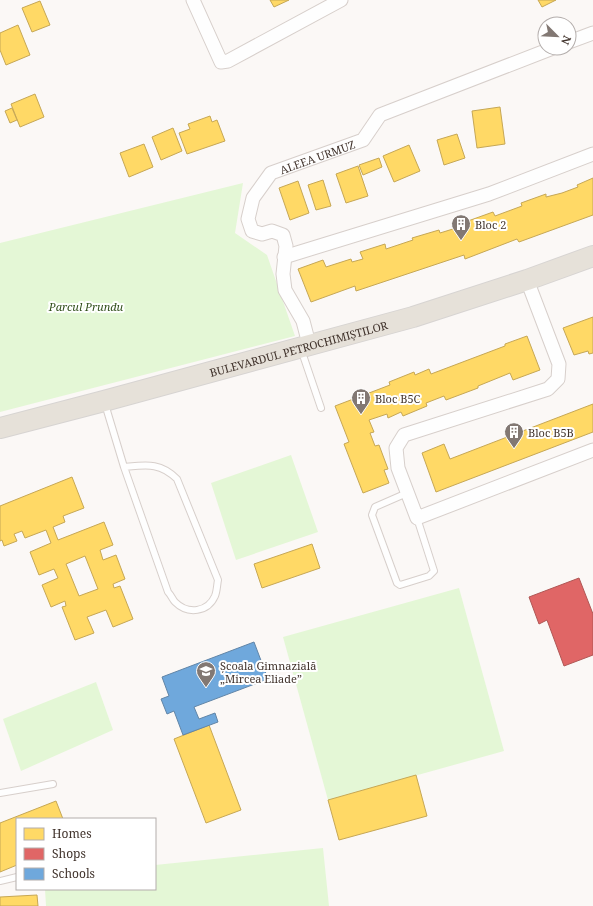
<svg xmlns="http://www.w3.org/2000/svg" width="593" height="906" font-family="'Noto Serif',serif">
<rect width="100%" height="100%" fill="#fbf8f6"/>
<g fill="#e4f7d6">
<polygon points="243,183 235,233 267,255 295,336 0,412 0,243"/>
<polygon points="291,455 318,532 236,560 211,483"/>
<polygon points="459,588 504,751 328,800 283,637"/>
<polygon points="96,682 113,730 21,771 3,719"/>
<polygon points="323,848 329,906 46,906 45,889 155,889 155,865"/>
</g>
<g fill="#ffd966" stroke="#c6a755" fill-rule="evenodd">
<polygon points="270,0 289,0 274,7"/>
<polygon points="538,0 556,0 542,7"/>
<polygon points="40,1 50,25 32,32 22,8"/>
<polygon points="18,25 30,55 6,65 0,50 0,33"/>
<polygon points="35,94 44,117 20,127 11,104"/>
<polygon points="500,107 505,144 477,148 472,111"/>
<polygon points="12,108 17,120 10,123 5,111"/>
<polygon points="210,116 212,122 217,120 225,141 187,154 179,133 190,129 188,124"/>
<polygon points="173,128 182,151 161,160 152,137"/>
<polygon points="457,134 465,158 444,165 437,140"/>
<polygon points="144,144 153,167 129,177 120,153"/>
<polygon points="409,145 420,171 394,182 383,156"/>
<polygon points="379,158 382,167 363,175 359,165"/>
<polygon points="358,166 368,196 346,203 336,174"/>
<polygon points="593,178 593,215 519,242 517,239 465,259 464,255 356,291 355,286 311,302 298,269 323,260 326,267 351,259 352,262 363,259 360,252 385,244 386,249 413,240 412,238 439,230 440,233 469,224 468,221 493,212 495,216 522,206 521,203 546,194 546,197 562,193 578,187 577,185"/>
<polygon points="323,180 331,206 316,210 308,185"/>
<polygon points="298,181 309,213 290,220 279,188"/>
<polygon points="593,317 593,353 589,354 588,351 574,355 563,328"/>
<polygon points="527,336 540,370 513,380 510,373 478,386 478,388 446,400 444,396 426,403 427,406 403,416 401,412 388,418 387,414 369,420 374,432 370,433 375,446 379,445 388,469 384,470 389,483 363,493 344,444 349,442 335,406 390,385 389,382 414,372 415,375 429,369 431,374 505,346 505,344"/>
<polygon points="593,404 593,432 436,492 422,453 444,444 450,459"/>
<path d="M72 477 84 508 63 516 65 522 53 527 58 540 104 522 113 545 100 550 103 560 116 555 125 579 113 584 114 588 120 586 133 619 113 627 106 610 87 617 94 633 75 640 62 607 66 606 65 601 51 607 42 585 58 578 54 569 39 575 30 552 51 543 46 530 25 538 22 531 14 534 17 541 4 546 2 540 0 541V506ZM85 556 98 589 79 596 66 564Z"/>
<polygon points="312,544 320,568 262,588 254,564"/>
<polygon points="209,725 241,810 206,823 174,739"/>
<polygon points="416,775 427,816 339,840 328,800"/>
<polygon points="56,801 63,819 17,819 17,865 0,872 0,823"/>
<polygon points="37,895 38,906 0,906 0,897"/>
</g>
<polygon fill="#e06666" stroke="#b05755" points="579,578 593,614 593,655 564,666 547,620 539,624 529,597"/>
<polygon fill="#6fa8dc" stroke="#6185a7" points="254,642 268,679 194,707 199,719 215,713 218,722 183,735 174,711 167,714 161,699 169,696 162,677"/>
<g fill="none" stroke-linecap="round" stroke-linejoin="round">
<g stroke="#d7cfcb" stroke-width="8">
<g id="service">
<polyline points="304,358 321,408"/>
<path d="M105 404 124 467 168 592C171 595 173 600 175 602 188 615 208 612 215 596 217 591 217 585 218 580L177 479C160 462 146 465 124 467"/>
<polyline points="407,493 375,507 372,515 397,583 400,585 429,576 434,571 417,518"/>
<polyline points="0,793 53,784"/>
<polyline points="0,881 17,877"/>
</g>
</g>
<g stroke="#d7cfcb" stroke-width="15">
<g id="minor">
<polyline points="193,0 221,62 228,61 341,0"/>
<polyline points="569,42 593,33"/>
<polyline points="284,257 489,194 593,154"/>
<polyline points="527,280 559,364 558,379 548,389 404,435 396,448 398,468 417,518 593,450"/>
<path id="s1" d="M309 344 303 321 285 290 283 274 286 246 283 235 272 231 262 234 252 231 248 219 253 198 271 173 363 140 380 115 553 48"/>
</g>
</g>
<g stroke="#d7d4d2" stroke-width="22">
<g id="primary">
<path id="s2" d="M0 428 104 401 413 317 527 280 593 256"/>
</g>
</g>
<use href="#service" stroke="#fefefe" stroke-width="6"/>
<use href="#minor" stroke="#fefefe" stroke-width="13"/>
<use href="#primary" stroke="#e6e1d9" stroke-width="20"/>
</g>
<defs>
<g id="building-pin" transform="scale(1)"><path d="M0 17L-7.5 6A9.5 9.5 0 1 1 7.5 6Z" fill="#827873" stroke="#fff"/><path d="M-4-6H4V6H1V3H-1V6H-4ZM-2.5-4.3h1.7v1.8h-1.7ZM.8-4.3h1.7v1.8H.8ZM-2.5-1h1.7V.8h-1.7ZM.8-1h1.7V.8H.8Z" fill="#fff"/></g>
<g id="school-pin" transform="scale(1)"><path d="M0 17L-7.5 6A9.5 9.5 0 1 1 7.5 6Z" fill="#827873" stroke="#fff"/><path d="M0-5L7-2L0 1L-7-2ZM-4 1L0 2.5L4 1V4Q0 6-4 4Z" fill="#fff"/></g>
</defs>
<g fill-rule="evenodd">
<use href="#building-pin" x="461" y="224"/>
<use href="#building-pin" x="361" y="398"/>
<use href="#building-pin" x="514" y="432"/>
<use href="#school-pin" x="206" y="671"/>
</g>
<g text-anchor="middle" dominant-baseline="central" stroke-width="4" stroke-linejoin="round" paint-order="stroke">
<g font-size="11" fill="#41332c" stroke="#fff">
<text stroke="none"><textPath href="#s1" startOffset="262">ALEEA URMUZ</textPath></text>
<text stroke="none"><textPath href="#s2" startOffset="309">BULEVARDUL PETROCHIMIȘTILOR</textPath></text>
</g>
<g font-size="11" fill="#41332c" stroke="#fff" text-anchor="start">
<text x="475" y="224">Bloc 2</text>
<text x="375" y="398">Bloc B5C</text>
<text x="528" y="432">Bloc B5B</text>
<text x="220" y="665">Școala Gimnazială<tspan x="220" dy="13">„Mircea Eliade”</tspan></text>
</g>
<g font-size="11" font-style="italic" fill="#304e1a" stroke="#fff">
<text x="86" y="306">Parcul Prundu</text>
</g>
</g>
<rect x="16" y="818" width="140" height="72" fill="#ffffff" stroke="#b3adab"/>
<rect x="24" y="828" width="20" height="12" fill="#ffd966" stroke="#b3adab"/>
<text x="52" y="838" font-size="12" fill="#41332c">Homes</text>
<rect x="24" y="848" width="20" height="12" fill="#e06666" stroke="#b3adab"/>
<text x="52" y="858" font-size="12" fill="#41332c">Shops</text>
<rect x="24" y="868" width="20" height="12" fill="#6fa8dc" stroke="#b3adab"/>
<text x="52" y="878" font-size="12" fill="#41332c">Schools</text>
<g transform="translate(557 36) rotate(114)"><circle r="19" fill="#ffffff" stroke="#b3adab"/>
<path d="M0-3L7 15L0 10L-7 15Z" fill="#827873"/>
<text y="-6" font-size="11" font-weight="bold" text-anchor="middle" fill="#41332c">N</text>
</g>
</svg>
